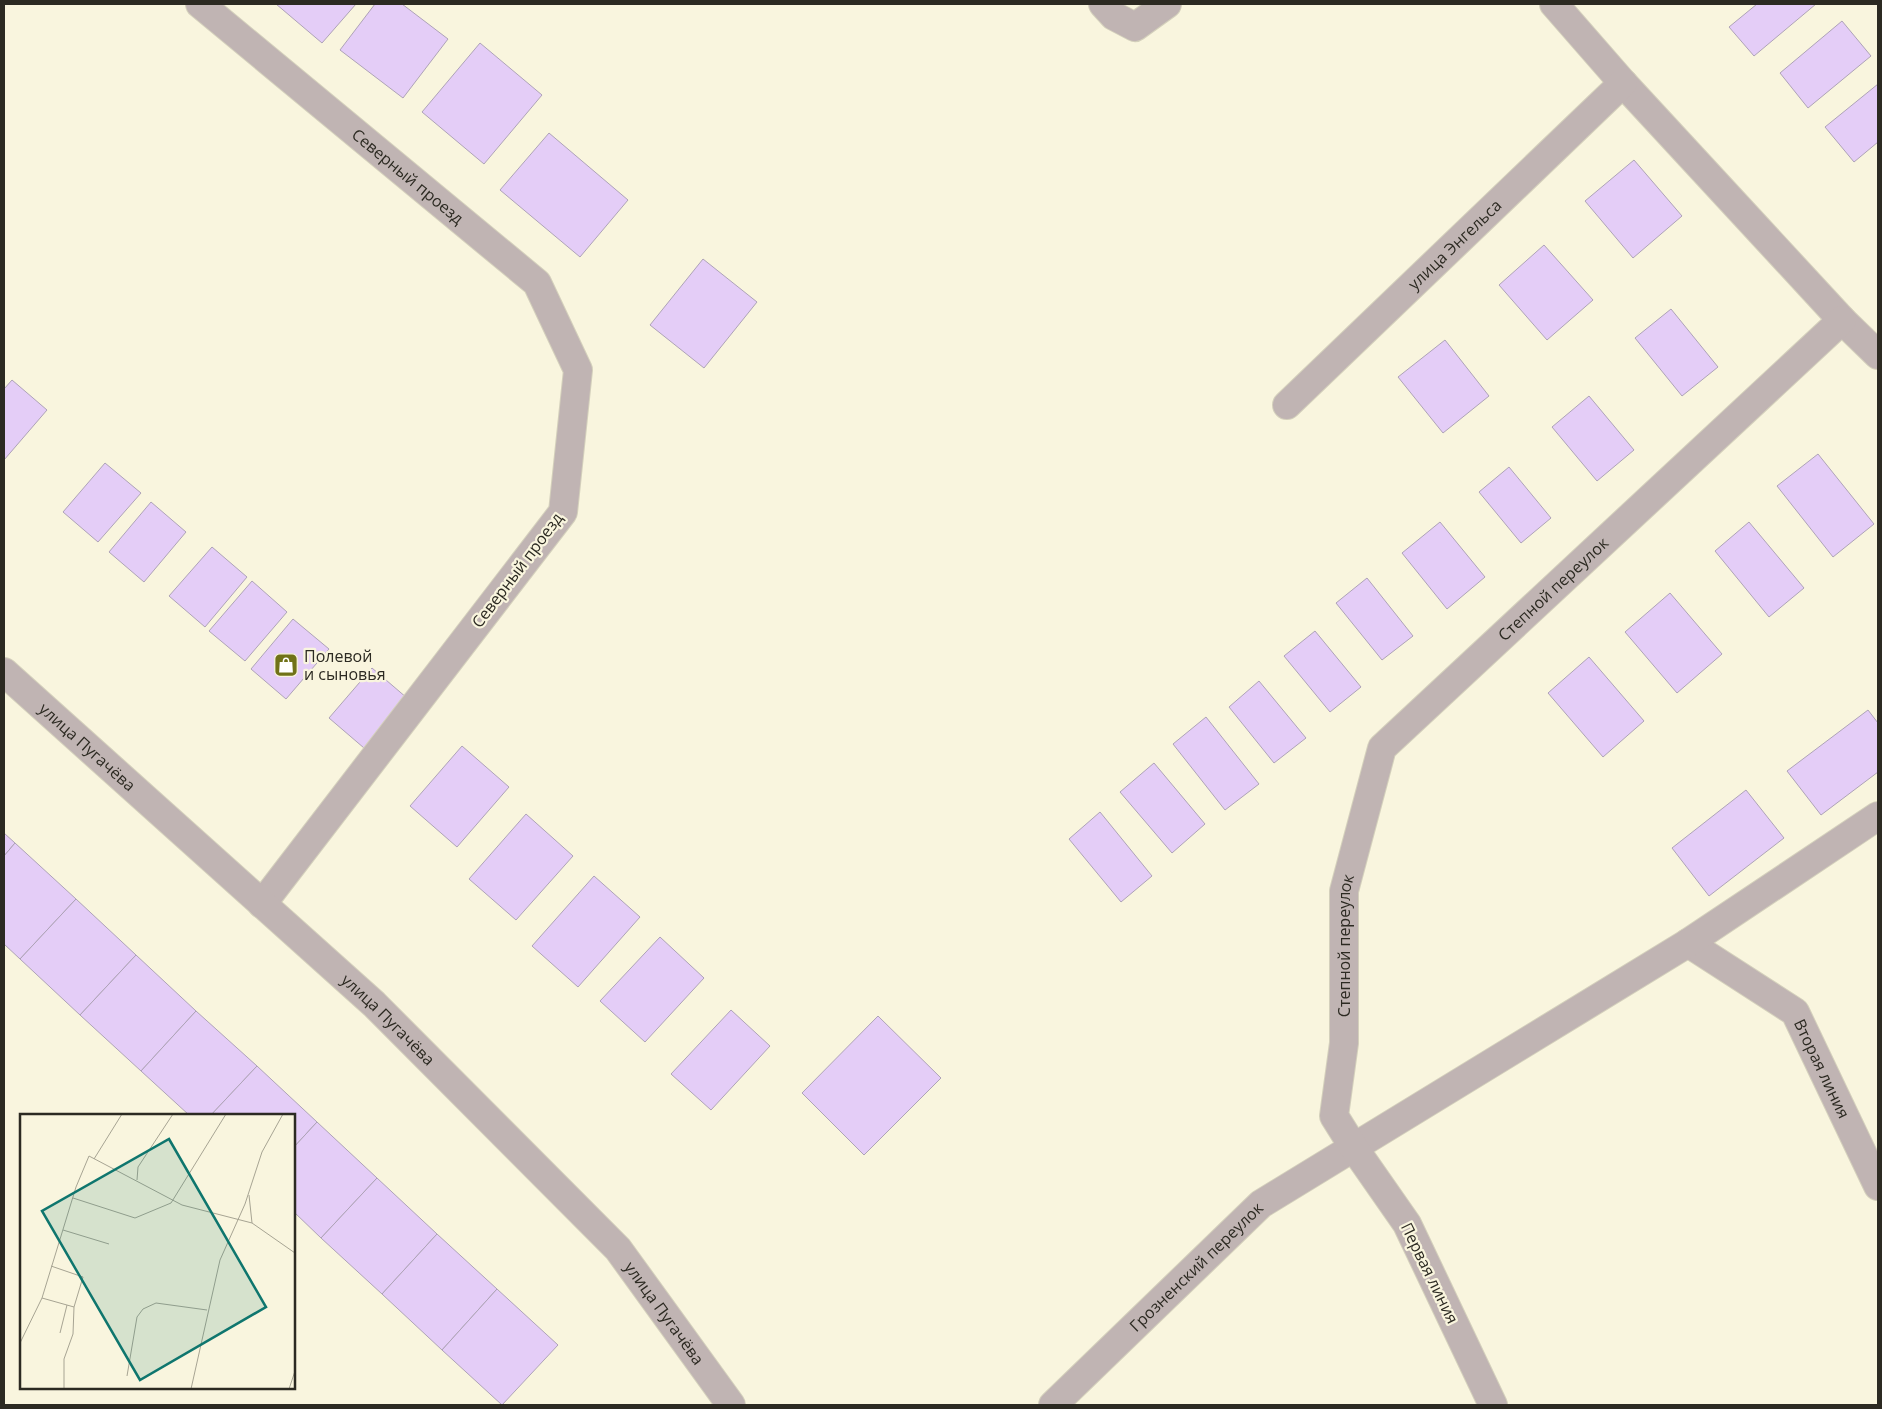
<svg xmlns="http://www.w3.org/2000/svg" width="1882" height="1409" font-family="'Open Sans',sans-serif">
<rect width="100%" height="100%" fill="#f9f5de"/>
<g fill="#e4cdf7" stroke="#aea3b7">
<polygon points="276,4 356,4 322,43"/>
<polygon points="375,4 402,4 448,39 403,98 340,50"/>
<polygon points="1757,4 1816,4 1754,56 1729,27"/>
<polygon points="1842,21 1871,56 1808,108 1780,73"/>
<polygon points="480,43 542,95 484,164 422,112"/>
<polygon points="1878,84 1878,142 1854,162 1825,127"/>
<polygon points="549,133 628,200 580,257 500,190"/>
<polygon points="1634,160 1682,216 1633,258 1585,201"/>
<polygon points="1544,245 1593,300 1547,340 1499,285"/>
<polygon points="703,259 757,302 704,368 650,325"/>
<polygon points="1671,309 1718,367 1682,396 1635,338"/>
<polygon points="1445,340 1489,396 1443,433 1398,377"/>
<polygon points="12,380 47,410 4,460 4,389"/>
<polygon points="1589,396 1634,450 1597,481 1552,427"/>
<polygon points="1818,454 1874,524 1833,557 1777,486"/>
<polygon points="105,463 141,493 98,542 63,512"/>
<polygon points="1509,467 1551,518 1521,543 1479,492"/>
<polygon points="151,502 186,532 144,582 109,552"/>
<polygon points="1440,522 1485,577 1447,609 1402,553"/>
<polygon points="1749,522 1804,588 1769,617 1715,551"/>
<polygon points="212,547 247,577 205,627 169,596"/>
<polygon points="1367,578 1413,636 1382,660 1336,603"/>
<polygon points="252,581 287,612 245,661 209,631"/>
<polygon points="1670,593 1722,654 1677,693 1625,632"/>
<polygon points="293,619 329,649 286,699 251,669"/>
<polygon points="1315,631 1361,687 1330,712 1284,656"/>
<polygon points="1589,657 1644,721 1603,757 1548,693"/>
<polygon points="372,668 407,698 364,748 329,718"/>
<polygon points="1259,681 1306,738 1274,763 1229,707"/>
<polygon points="1868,710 1878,723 1878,772 1821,815 1787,771"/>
<polygon points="1206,717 1259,784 1225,810 1173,744"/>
<polygon points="462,746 509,787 457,847 410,806"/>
<polygon points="1154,763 1205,824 1172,853 1120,792"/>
<polygon points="1746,790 1784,838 1709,896 1672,848"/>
<polygon points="1100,812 1152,876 1121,902 1069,839"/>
<polygon points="526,814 573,856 516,920 469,879"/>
<polygon points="4,833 15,843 4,856"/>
<polygon points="15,843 76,899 20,959 4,944 4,856"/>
<polygon points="594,876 640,917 578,987 532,946"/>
<polygon points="76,899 136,955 80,1015 20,959"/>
<polygon points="660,937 704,978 645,1042 600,1001"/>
<polygon points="136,955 196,1011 141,1071 80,1015"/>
<polygon points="731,1010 770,1046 711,1110 671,1074"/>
<polygon points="196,1011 257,1066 211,1115 189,1115 141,1071"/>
<polygon points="878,1016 941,1078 864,1155 802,1093"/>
<polygon points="257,1066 317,1122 294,1147 294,1115 211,1115"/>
<polygon points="317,1122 377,1178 321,1238 294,1212 294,1147"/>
<polygon points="377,1178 437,1234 382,1294 321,1238"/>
<polygon points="437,1234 497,1289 442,1350 382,1294"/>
<polygon points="497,1289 558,1345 502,1405 442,1350"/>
</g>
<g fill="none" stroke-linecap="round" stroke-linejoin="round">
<g stroke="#d4d0bc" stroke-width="30">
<g id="street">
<path id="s1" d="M200 4 537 283 578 370 563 512 262 904"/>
<polyline points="1103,4 1114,16 1135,27 1167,4"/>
<polyline points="1554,4 1623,83 1842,320 1878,355"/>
<path id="s2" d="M1287 405 1623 83"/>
<path id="s3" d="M4 672 374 1004 618 1249 731 1405"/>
<path id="s4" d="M1688 943 1795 1012 1878 1186"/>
<path id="s5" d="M1053 1405 1261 1204 1688 943 1878 816"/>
<path id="s6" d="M1493 1405 1407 1224 1354 1148 1334 1116 1344 1043V891L1382 748 1842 320"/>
</g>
</g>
<use href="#street" stroke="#c0b4b3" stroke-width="28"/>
</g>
<defs>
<g id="shop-square" transform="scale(1.25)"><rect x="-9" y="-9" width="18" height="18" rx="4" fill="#707218" stroke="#f9f5de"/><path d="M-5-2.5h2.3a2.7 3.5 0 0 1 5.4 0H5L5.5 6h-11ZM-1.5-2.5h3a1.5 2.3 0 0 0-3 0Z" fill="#fff"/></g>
</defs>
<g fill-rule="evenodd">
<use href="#shop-square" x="286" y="665"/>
</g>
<g text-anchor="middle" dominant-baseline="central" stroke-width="4.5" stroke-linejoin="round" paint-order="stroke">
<g font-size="16" fill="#2c2a22" stroke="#f9f5de">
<text stroke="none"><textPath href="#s1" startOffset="270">Северный проезд</textPath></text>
<text stroke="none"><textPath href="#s2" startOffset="232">улица Энгельса</textPath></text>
<text transform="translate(517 570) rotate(-53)">Северный проезд</text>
<text stroke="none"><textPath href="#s6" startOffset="938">Степной переулок</textPath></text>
<text stroke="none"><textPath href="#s3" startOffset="112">улица Пугачёва</textPath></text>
<text stroke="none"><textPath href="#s6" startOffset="502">Степной переулок</textPath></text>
<text stroke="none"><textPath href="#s3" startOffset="518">улица Пугачёва</textPath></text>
<text stroke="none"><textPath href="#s4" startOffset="190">Вторая линия</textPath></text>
<text stroke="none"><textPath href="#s5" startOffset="199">Грозненский переулок</textPath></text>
<text transform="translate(1430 1273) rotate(64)">Первая линия</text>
<text stroke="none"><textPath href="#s3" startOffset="922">улица Пугачёва</textPath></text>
</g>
<g font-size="16" fill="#2c2a22" stroke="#f9f5de" text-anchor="start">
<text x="304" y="656">Полевой<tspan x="304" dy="18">и сыновья</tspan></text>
</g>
</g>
<g transform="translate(20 1114)">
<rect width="275" height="275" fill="#f9f5de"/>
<path fill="none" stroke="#a7a493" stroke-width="1" d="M74 45 102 0M117 66 118 53 153 0M229 81 232 109M53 84 115 104 151 89 206 0M43 116 89 130M31 152 63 163 54 193 53 220 44 245V275M22 184 54 193M40 219 47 191M0 229 22 184 56 73 69 42 162 91 232 109 275 139M107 262 117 203 123 195 136 189 187 196M171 275 200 146 225 90 242 38 263 0M269 275 275 257"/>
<path fill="#0f766e" fill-opacity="0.15" stroke="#0f766e" stroke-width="2.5" d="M149 25 246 193 120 266 22 97Z"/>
<rect width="275" height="275" fill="none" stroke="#2c2a22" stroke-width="2.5"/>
</g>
<rect width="1882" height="1409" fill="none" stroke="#2c2a22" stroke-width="10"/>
</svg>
